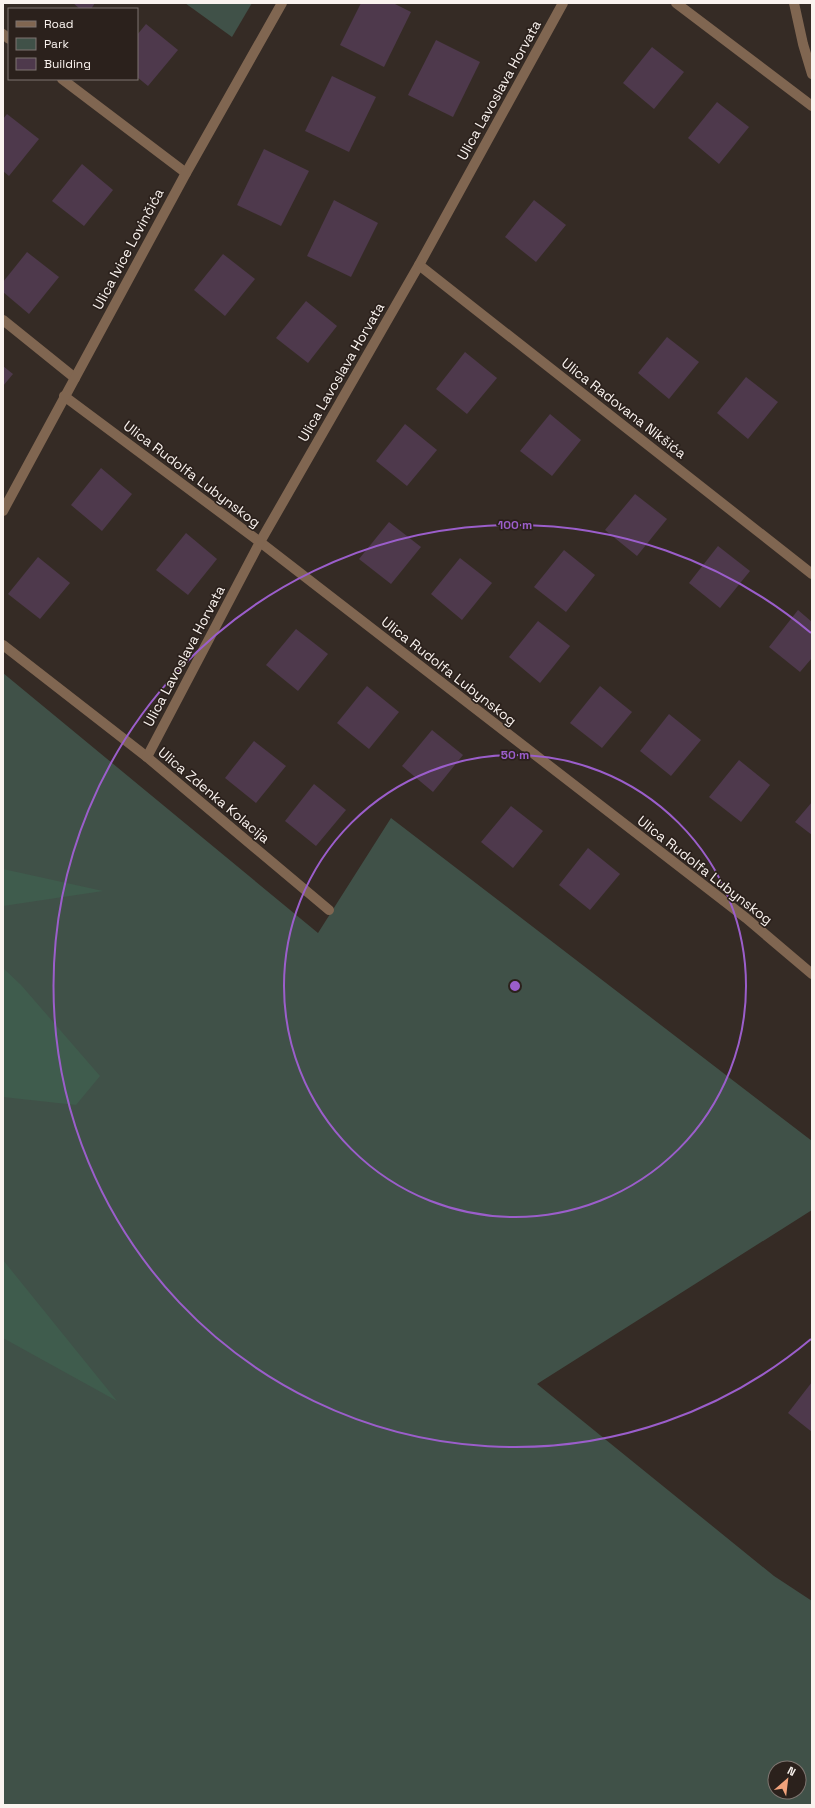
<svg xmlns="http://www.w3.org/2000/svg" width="815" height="1808" font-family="'Space Grotesk',sans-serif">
<rect width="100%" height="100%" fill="#352b25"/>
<g fill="#405148" fill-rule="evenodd">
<polygon points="185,3 252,3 232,37"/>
<path d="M3 673 318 933 391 818 812 1141V1210L537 1384 774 1576 812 1601V1805H3ZM775 1768H799V1792H775Z"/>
</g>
<g fill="#3f5c4d">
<polygon points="3,869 103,891 3,906"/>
<polygon points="3,968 21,985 100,1076 76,1105 3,1097"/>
<polygon points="3,1260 117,1401 3,1338"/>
</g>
<g fill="#4e394c">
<polygon points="73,3 95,3 91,9 80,9"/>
<polygon points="361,3 393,3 411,12 384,67 340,45"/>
<polygon points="146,24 178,50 148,86 137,77 137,35"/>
<polygon points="436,40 480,62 453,117 408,95"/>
<polygon points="652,47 684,72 654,109 623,83"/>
<polygon points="332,76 376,97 349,152 305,131"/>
<polygon points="717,102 749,127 719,164 688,138"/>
<polygon points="7,114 39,139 9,176 3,171 3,119"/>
<polygon points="264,149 309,171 281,226 237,205"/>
<polygon points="82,164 113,190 84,226 52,201"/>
<polygon points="334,200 378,223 351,277 307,256"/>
<polygon points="534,200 566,225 536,262 505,237"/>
<polygon points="27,252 59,277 29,314 3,292 3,282"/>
<polygon points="223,254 255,279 225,316 194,290"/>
<polygon points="306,301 337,326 308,363 276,338"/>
<polygon points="667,337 699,362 669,399 638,373"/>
<polygon points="465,352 497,378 467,414 436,389"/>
<polygon points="3,366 13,374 3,386"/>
<polygon points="746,377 778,402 748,439 717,413"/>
<polygon points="550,414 581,440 552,476 520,451"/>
<polygon points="405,424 437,450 407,486 376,461"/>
<polygon points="101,468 132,494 102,531 71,505"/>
<polygon points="635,494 667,519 637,556 605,530"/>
<polygon points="389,522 421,547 391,584 359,559"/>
<polygon points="186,533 217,559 188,595 156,570"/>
<polygon points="718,546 750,571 720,608 689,583"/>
<polygon points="564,550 595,575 566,612 534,587"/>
<polygon points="38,557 70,583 40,619 8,594"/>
<polygon points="460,558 492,583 462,620 431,594"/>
<polygon points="798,610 812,622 812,658 800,672 769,647"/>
<polygon points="538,621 570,646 540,683 509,657"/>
<polygon points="296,629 328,654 298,691 266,665"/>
<polygon points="367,686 399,712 369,749 337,723"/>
<polygon points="600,686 632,712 602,748 570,723"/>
<polygon points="669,714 701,740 671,776 640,751"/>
<polygon points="432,730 463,755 433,792 402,766"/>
<polygon points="254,741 286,766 256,803 225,778"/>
<polygon points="739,760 770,785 741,822 709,797"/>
<polygon points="314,784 346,810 316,846 285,821"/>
<polygon points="812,802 812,835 795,822"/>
<polygon points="511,806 543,831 513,868 481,842"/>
<polygon points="588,848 620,874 590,910 559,885"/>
<polygon points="812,1382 812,1432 788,1413"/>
</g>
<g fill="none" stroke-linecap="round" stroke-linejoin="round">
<g stroke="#806651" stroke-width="10">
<polyline points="676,3 812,106"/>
<polyline points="794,3 803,44 812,74"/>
<polyline points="3,34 9,39"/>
<polyline points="62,79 186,173"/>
<polyline points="419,265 812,574"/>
<polyline points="3,320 75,378"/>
<polyline points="64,396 260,542 746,918 812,974"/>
<polyline points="3,511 186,173 282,3"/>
<polyline points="3,645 147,757 329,910"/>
<polyline points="147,757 260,542 419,265 563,3"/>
</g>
</g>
<g fill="none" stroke="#9b5ecb" stroke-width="2">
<circle cx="515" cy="986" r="231"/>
<path d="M811 1339A461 461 0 1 1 811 633"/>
</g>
<g text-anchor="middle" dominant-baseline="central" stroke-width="3.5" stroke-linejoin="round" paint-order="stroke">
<g font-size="14" fill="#faf3ef" stroke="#2b211c">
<text transform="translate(499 90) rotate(-61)">Ulica Lavoslava Horvata</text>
<text transform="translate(128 249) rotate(-62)">Ulica Ivice Lovinčića</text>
<text transform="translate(341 372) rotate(-60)">Ulica Lavoslava Horvata</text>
<text transform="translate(624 408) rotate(38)">Ulica Radovana Nikšića</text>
<text transform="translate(192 474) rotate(37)">Ulica Rudolfa Lubynskog</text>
<text transform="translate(184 656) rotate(-62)">Ulica Lavoslava Horvata</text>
<text transform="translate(449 671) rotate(38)">Ulica Rudolfa Lubynskog</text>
<text transform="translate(214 795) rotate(40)">Ulica Zdenka Kolacija</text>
<text transform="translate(705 870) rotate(38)">Ulica Rudolfa Lubynskog</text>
</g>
</g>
<circle cx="515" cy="986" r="6" fill="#9b5ecb" stroke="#2b211c" stroke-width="2"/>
<g font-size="12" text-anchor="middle" font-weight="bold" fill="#9b5ecb" stroke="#2b211c" stroke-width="3.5" stroke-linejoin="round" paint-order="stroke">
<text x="515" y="529">100 m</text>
<text x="515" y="759">50 m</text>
</g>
<rect width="815" height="1808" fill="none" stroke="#faf3ef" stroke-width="8"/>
<rect x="8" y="8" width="130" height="72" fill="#2b211c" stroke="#7e7570"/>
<rect x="16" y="21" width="20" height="6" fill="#806651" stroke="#7e7570"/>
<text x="44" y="28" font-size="12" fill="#faf3ef">Road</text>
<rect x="16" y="38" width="20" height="12" fill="#405148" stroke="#7e7570"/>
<text x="44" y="48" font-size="12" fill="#faf3ef">Park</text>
<rect x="16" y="58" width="20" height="12" fill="#4e394c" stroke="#7e7570"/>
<text x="44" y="68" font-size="12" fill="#faf3ef">Building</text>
<g transform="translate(787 1780) rotate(28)"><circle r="19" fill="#2b211c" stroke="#7e7570"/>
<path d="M0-3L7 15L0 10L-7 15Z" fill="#f1a27b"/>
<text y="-6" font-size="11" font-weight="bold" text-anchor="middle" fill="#faf3ef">N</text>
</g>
</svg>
